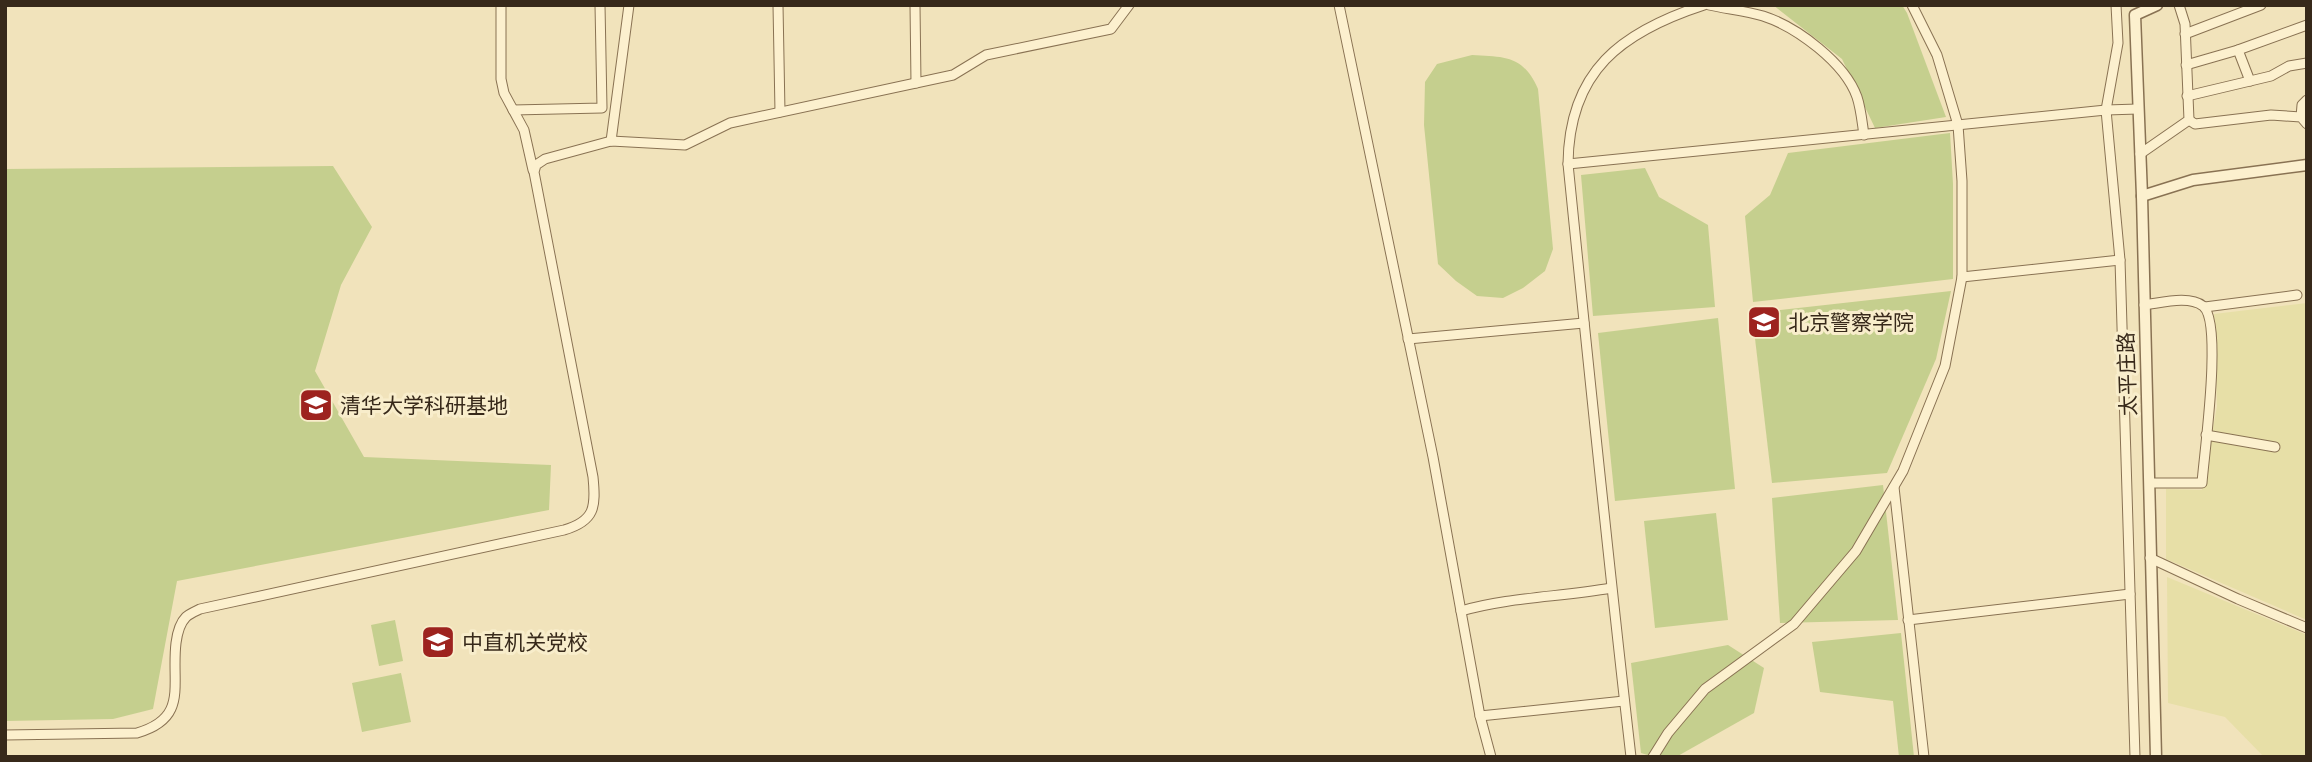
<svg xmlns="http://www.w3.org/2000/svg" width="2312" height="762" font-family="'Source Serif 4','Noto Sans SC',serif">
<rect width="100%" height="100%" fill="#f1e3bb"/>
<g fill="#e7dfa7">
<polygon points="2307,303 2307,620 2166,559 2166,489 2202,490 2217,406 2214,314"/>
<polygon points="2167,577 2307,635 2307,757 2264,757 2225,717 2168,703"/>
</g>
<g fill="#c5cf8e">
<polygon points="1773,5 1902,5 1907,13 1946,117 1875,128 1842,59"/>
<path d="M1472 55C1505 57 1523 55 1538 89L1553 249 1545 271 1523 288 1503 298 1477 296 1456 281 1438 264 1424 125 1425 82 1437 64Z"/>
<polygon points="1950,133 1953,184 1953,279 1753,302 1745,216 1770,195 1788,153"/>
<polygon points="333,166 372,227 341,285 315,371 364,457 551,465 549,510 177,581 153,709 113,719 5,721 5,169"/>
<polygon points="1645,168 1659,197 1708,225 1715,307 1593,316 1581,175"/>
<polygon points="1951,291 1936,359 1887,473 1772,483 1752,313"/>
<polygon points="1718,318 1735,489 1615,501 1598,333"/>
<polygon points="1883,485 1898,620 1780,623 1772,498"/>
<polygon points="1716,513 1728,620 1655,628 1644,521"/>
<polygon points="395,620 403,661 379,666 371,625"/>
<polygon points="1901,633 1914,757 1899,757 1893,701 1820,692 1812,642"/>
<polygon points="1728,645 1764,668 1754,713 1676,757 1654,757 1641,753 1631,663"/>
<polygon points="401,673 411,722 362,732 352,683"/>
</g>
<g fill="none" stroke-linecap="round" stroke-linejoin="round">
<g stroke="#897253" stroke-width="11">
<g id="minor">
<polyline points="501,5 501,79 504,93 524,130 533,170"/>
<polyline points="778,5 780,112"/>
<polyline points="915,5 916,83"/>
<polyline points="1339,5 1433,457 1480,716 1491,757"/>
<path d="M1709 5C1727 9 1746 11 1763 16 1797 27 1845 63 1857 97 1861 109 1862 122 1864 135"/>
<polyline points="2116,5 2118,43 2106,110 2120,260 2135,757"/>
<polyline points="2185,34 2261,5"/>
<polyline points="2186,65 2238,50"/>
<polyline points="2250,81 2238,50 2307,25"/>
<polyline points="2187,96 2271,76 2289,66 2307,63"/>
<polyline points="513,110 602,108 600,5"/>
<polyline points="2301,117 2302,105 2307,100"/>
<polyline points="2189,120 2195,124 2271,115 2301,117 2307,124"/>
<polyline points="611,141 629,5"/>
<polyline points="2140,154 2189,120 2185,24 2179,5"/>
<polyline points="1568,164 2106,110 2138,109"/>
<polyline points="1962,277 2120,260"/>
<path d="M2144 305C2161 303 2189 295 2203 306 2223 322 2204 454 2202 483H2150"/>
<polyline points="2205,307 2297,295"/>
<polyline points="1408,339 1584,323"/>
<polyline points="2206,435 2275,447"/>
<polyline points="1894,487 1924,757"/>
<polyline points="2150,558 2238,599 2307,628"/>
<path d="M1461 611C1509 597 1562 597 1611 588"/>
<polyline points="1908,620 2130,594"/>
<polyline points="1480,716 1624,701"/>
<path d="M5 735 137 733C189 718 171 685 176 643 177 635 180 623 186 617 189 614 196 611 200 609L564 530C595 521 596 507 593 477L534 172 536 165 545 159 611 141 685 145 730 123 953 75 986 55 1111 29 1129 5"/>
<path d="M1631 757C1608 559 1588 362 1568 164 1569 71 1621 32 1704 5"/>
<polyline points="1653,757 1668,733 1705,689 1794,624 1856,551 1903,471 1945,366 1962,277 1962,181 1958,125 1937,55 1912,5"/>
</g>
</g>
<g stroke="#897253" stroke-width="13">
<g id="tertiary">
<polyline points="2142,196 2193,180 2307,165"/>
<polyline points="2156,757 2142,196 2135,15 2157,5"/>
</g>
</g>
<use href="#minor" stroke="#fcf0ce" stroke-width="9"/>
<use href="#tertiary" stroke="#fcf0ce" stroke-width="10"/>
</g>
<defs>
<g id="university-square" transform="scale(1.75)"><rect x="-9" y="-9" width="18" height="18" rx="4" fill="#9d231f" stroke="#f8edcb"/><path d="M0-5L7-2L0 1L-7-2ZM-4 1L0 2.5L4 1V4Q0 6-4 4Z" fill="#fff"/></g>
</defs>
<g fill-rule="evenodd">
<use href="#university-square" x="1764" y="322"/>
<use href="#university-square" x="316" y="405"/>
<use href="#university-square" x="438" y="642"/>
</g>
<g text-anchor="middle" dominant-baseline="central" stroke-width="6" stroke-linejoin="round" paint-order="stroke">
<g font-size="21" fill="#37291a" stroke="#f8edcb" text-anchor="start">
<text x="1788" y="322">北京警察学院</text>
<text x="340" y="405">清华大学科研基地</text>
<text x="462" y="642">中直机关党校</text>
</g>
<g font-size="21" fill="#37291a" stroke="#f8edcb">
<text transform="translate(2127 374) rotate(-92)">太平庄路</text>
</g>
</g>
<rect width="2312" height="762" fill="none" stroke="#37291a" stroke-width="14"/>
</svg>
